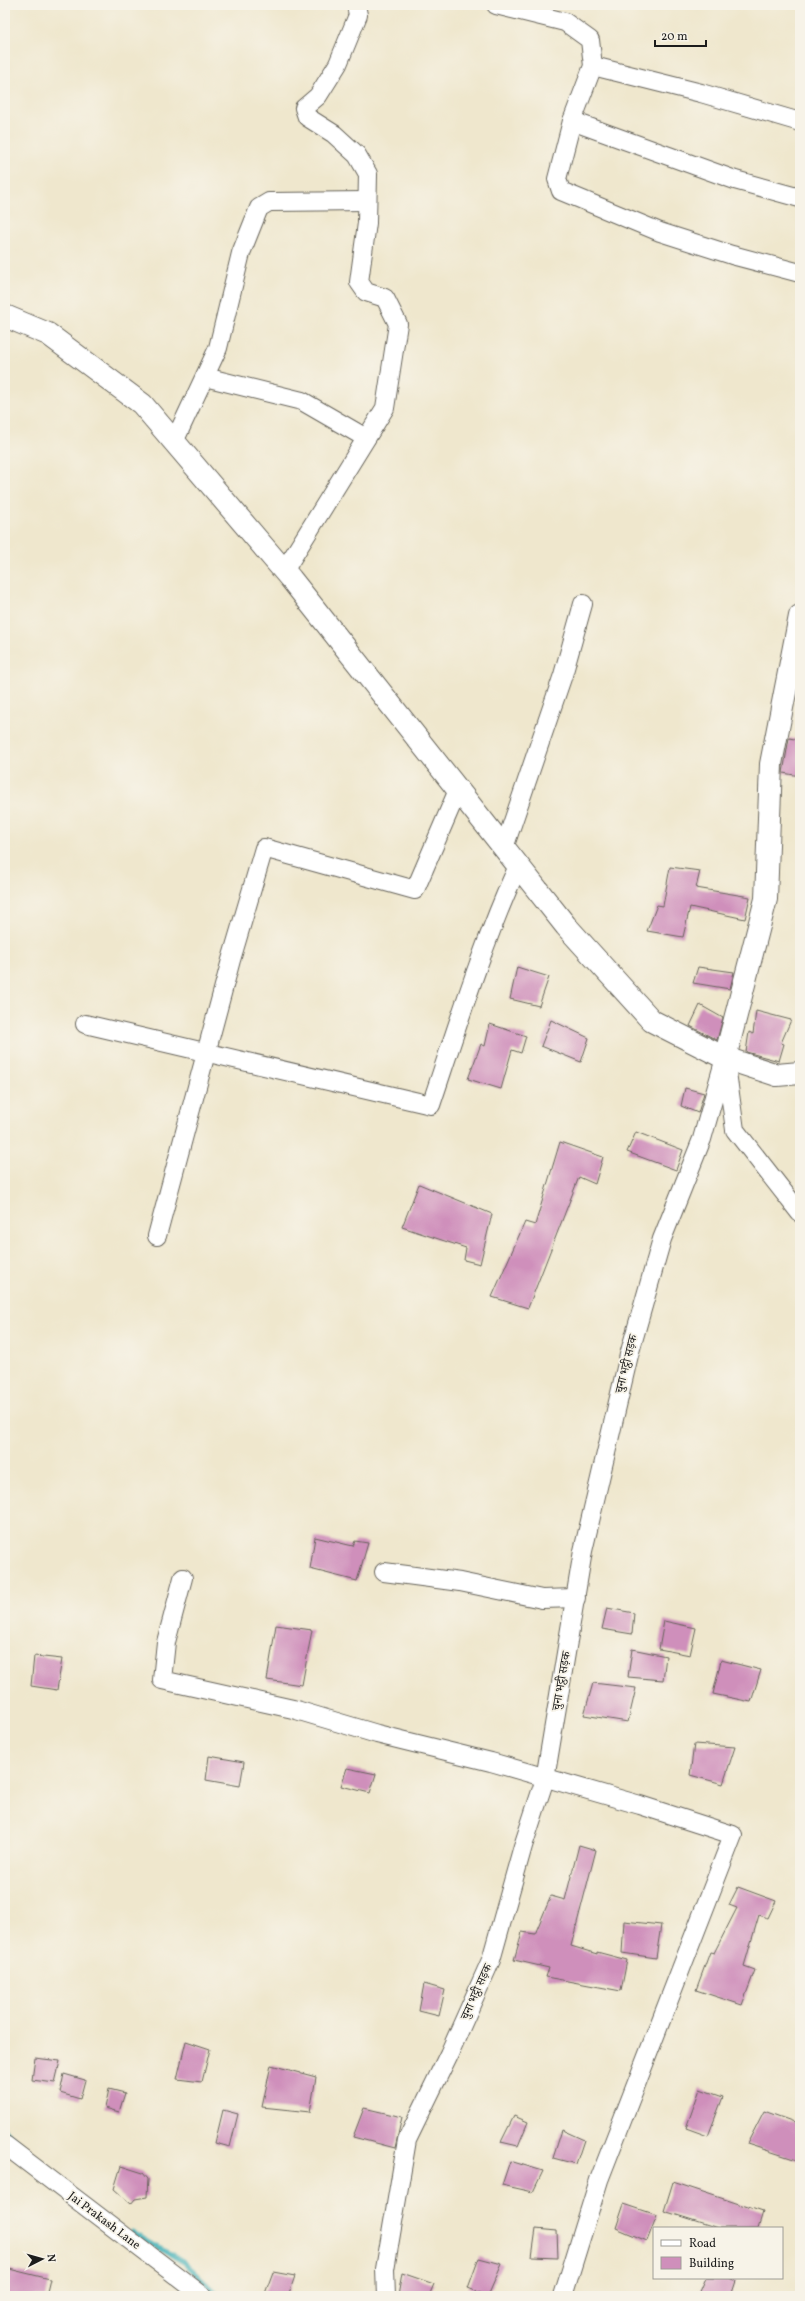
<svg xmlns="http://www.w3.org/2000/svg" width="805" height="2301" font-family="Vollkorn,'Noto Serif Devanagari',serif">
<rect width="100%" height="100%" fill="#f7f3e8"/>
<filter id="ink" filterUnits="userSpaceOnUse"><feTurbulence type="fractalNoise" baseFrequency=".025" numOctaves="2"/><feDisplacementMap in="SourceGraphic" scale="8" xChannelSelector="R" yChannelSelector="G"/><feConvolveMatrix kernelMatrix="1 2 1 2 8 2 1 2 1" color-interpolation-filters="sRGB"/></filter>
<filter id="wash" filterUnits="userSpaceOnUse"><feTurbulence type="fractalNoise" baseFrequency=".012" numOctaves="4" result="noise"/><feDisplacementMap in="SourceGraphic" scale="16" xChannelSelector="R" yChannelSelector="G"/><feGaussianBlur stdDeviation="0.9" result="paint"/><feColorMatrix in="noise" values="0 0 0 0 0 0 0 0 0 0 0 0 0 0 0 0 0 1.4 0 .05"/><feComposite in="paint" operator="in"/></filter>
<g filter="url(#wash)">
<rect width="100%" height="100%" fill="#efe7cd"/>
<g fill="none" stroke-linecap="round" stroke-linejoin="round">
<g stroke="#40b1b8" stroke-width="5">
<polyline points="5,2131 28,2152"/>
<polyline points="132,2232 184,2262 220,2296"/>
</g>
</g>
<g id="blocks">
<g fill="#cf8fbb">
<polygon points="789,738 800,740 800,776 783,773"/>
<polygon points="670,867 700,871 696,888 750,897 745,919 690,907 683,937 647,931 657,905 663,906"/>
<polygon points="517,967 549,977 539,1006 510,999"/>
<polygon points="698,967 734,972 730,989 693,983"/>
<polygon points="700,1005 723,1018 717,1040 690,1026"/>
<polygon points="756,1011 791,1020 781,1043 784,1044 779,1061 746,1052 749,1032 753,1034"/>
<polygon points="551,1020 589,1038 581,1062 541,1046"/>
<polygon points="490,1024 526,1036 521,1053 512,1050 501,1089 468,1079 481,1044 485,1046"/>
<polygon points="685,1088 704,1093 698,1113 681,1106"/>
<polygon points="636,1132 683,1150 676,1170 627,1152"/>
<polygon points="560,1142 603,1157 595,1184 579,1177 528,1308 492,1297 525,1222 535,1225"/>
<polygon points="419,1184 492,1214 480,1264 464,1260 466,1248 402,1227"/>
<polygon points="315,1537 353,1546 355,1541 368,1543 357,1581 310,1569"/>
<polygon points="607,1608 634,1613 632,1634 602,1629"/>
<polygon points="664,1621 696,1628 690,1655 659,1649"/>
<polygon points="276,1625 312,1630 302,1685 267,1680"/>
<polygon points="632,1649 666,1656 663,1680 628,1677"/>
<polygon points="34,1656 62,1659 57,1690 31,1686"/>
<polygon points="721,1660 761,1670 751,1702 713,1694"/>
<polygon points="593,1683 636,1688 628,1722 584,1715"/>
<polygon points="694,1744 735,1747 723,1784 690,1775"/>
<polygon points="209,1756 244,1762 240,1786 206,1780"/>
<polygon points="347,1768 376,1774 370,1793 341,1786"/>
<polygon points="579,1845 596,1850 571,1946 597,1954 597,1952 627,1960 621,1991 546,1977 549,1968 514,1960 522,1932 535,1934 551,1896 565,1900"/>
<polygon points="738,1887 776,1901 768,1918 759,1915 744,1966 755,1970 742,2005 696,1990 710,1952 714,1953 737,1908 729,1905"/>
<polygon points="624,1921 661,1925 656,1958 622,1953"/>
<polygon points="424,1984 445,1990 439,2016 419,2011"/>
<polygon points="186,2041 210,2049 202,2082 177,2079"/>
<polygon points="35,2058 60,2061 55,2083 32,2080"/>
<polygon points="271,2065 316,2077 310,2112 262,2107"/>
<polygon points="64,2074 85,2080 80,2099 60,2093"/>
<polygon points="109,2089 125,2093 119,2112 105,2108"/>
<polygon points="700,2089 723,2097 708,2136 686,2128"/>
<polygon points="364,2108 402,2117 395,2148 353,2137"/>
<polygon points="223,2110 238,2114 230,2147 215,2143"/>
<polygon points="764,2111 800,2124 800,2161 747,2144"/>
<polygon points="514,2116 528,2122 518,2146 501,2142"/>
<polygon points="562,2130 584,2140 576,2164 553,2158"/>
<polygon points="510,2161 543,2171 533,2192 502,2185"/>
<polygon points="121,2166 143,2173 148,2179 147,2197 135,2199 131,2204 114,2189"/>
<polygon points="673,2182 763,2212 758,2228 718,2228 664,2211"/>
<polygon points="624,2204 657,2215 647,2241 616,2228"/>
<polygon points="536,2229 557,2231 558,2258 532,2257"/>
<polygon points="479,2258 502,2264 488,2296 468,2288"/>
<polygon points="5,2268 50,2279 46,2296 5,2296"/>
<polygon points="273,2272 295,2276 288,2296 264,2296"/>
<polygon points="402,2273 434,2284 429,2296 398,2296"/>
<polygon points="706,2278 729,2278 736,2281 731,2296 698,2296"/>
</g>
</g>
</g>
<g filter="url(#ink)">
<use href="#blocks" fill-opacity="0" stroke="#66635a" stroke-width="1"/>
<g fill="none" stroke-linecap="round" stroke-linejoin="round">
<g stroke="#66635a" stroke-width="20">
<g id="minor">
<polyline points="496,5 565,22 590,40 593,66 572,121 557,179 561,191 660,232 732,255 800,273"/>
<polyline points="593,66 701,93 800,122"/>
<polyline points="572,121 735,180 800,198"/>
<polyline points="205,377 302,401 366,438"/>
<polyline points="174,442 218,348 241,253 259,208 269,202 367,201"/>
<polyline points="284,571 385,408 398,324 385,298 366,292 359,282 367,223 368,174 357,155 334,134 307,117 304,108 318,96 338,64 358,15 356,5"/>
<polyline points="504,848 563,675 583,604"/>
<path d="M85 1024 431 1105C458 1024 483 943 518 866"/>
<polyline points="726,1065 735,1130 800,1213"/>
<polyline points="157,1236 231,960 264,848 415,890 458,790"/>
<polyline points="384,1572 460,1582 542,1599 576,1598"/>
<polyline points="183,1578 166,1642 162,1680 293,1709 377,1734 491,1762 640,1805 733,1835 599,2180 563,2296"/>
<polyline points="5,2145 203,2296"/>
<polyline points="386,2296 385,2269 407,2140 449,2054 491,1960 523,1846 545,1779 583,1551 629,1355 662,1239 702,1139 725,1058"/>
</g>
</g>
<g stroke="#66635a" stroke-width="24">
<g id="tertiary">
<polyline points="5,316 48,334 142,404 291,579 566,926 652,1021 725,1058 777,1075 800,1073"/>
<polyline points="725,1058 766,899 771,764 800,616"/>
</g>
</g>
<use href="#minor" stroke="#fff" stroke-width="18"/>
<use href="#tertiary" stroke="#fff" stroke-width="22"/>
</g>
</g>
<g text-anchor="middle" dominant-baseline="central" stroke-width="3.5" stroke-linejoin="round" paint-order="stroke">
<g font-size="12" fill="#1c1c1c" stroke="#f7f3e8">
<text transform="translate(627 1364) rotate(-76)">चुना भट्ठी सड़क</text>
<text transform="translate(562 1681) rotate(-80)">चुना भट्ठी सड़क</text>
<text transform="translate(477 1992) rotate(-66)">चुना भट्ठी सड़क</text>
<text transform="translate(104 2221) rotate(37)">Jai Prakash Lane</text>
</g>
</g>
<rect width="805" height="2301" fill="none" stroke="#f7f3e8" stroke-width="20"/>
<rect x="653" y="2227" width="130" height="52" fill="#f7f3e8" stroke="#9f9d96"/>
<rect x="661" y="2240" width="20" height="6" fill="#ffffff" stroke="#9f9d96"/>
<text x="689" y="2247" font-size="12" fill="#1c1c1c">Road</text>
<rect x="661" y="2257" width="20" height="12" fill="#cf8fbb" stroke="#9f9d96"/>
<text x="689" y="2267" font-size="12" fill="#1c1c1c">Building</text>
<g transform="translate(42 2259) rotate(84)" stroke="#f7f3e8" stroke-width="3" paint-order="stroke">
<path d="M0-3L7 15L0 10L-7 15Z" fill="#1c1c1c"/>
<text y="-6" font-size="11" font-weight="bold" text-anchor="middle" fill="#1c1c1c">N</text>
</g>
<path d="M655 40v6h51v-6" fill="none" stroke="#1c1c1c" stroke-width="2"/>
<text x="661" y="40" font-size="12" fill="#1c1c1c" stroke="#f7f3e8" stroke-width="3" paint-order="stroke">20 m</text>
</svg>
